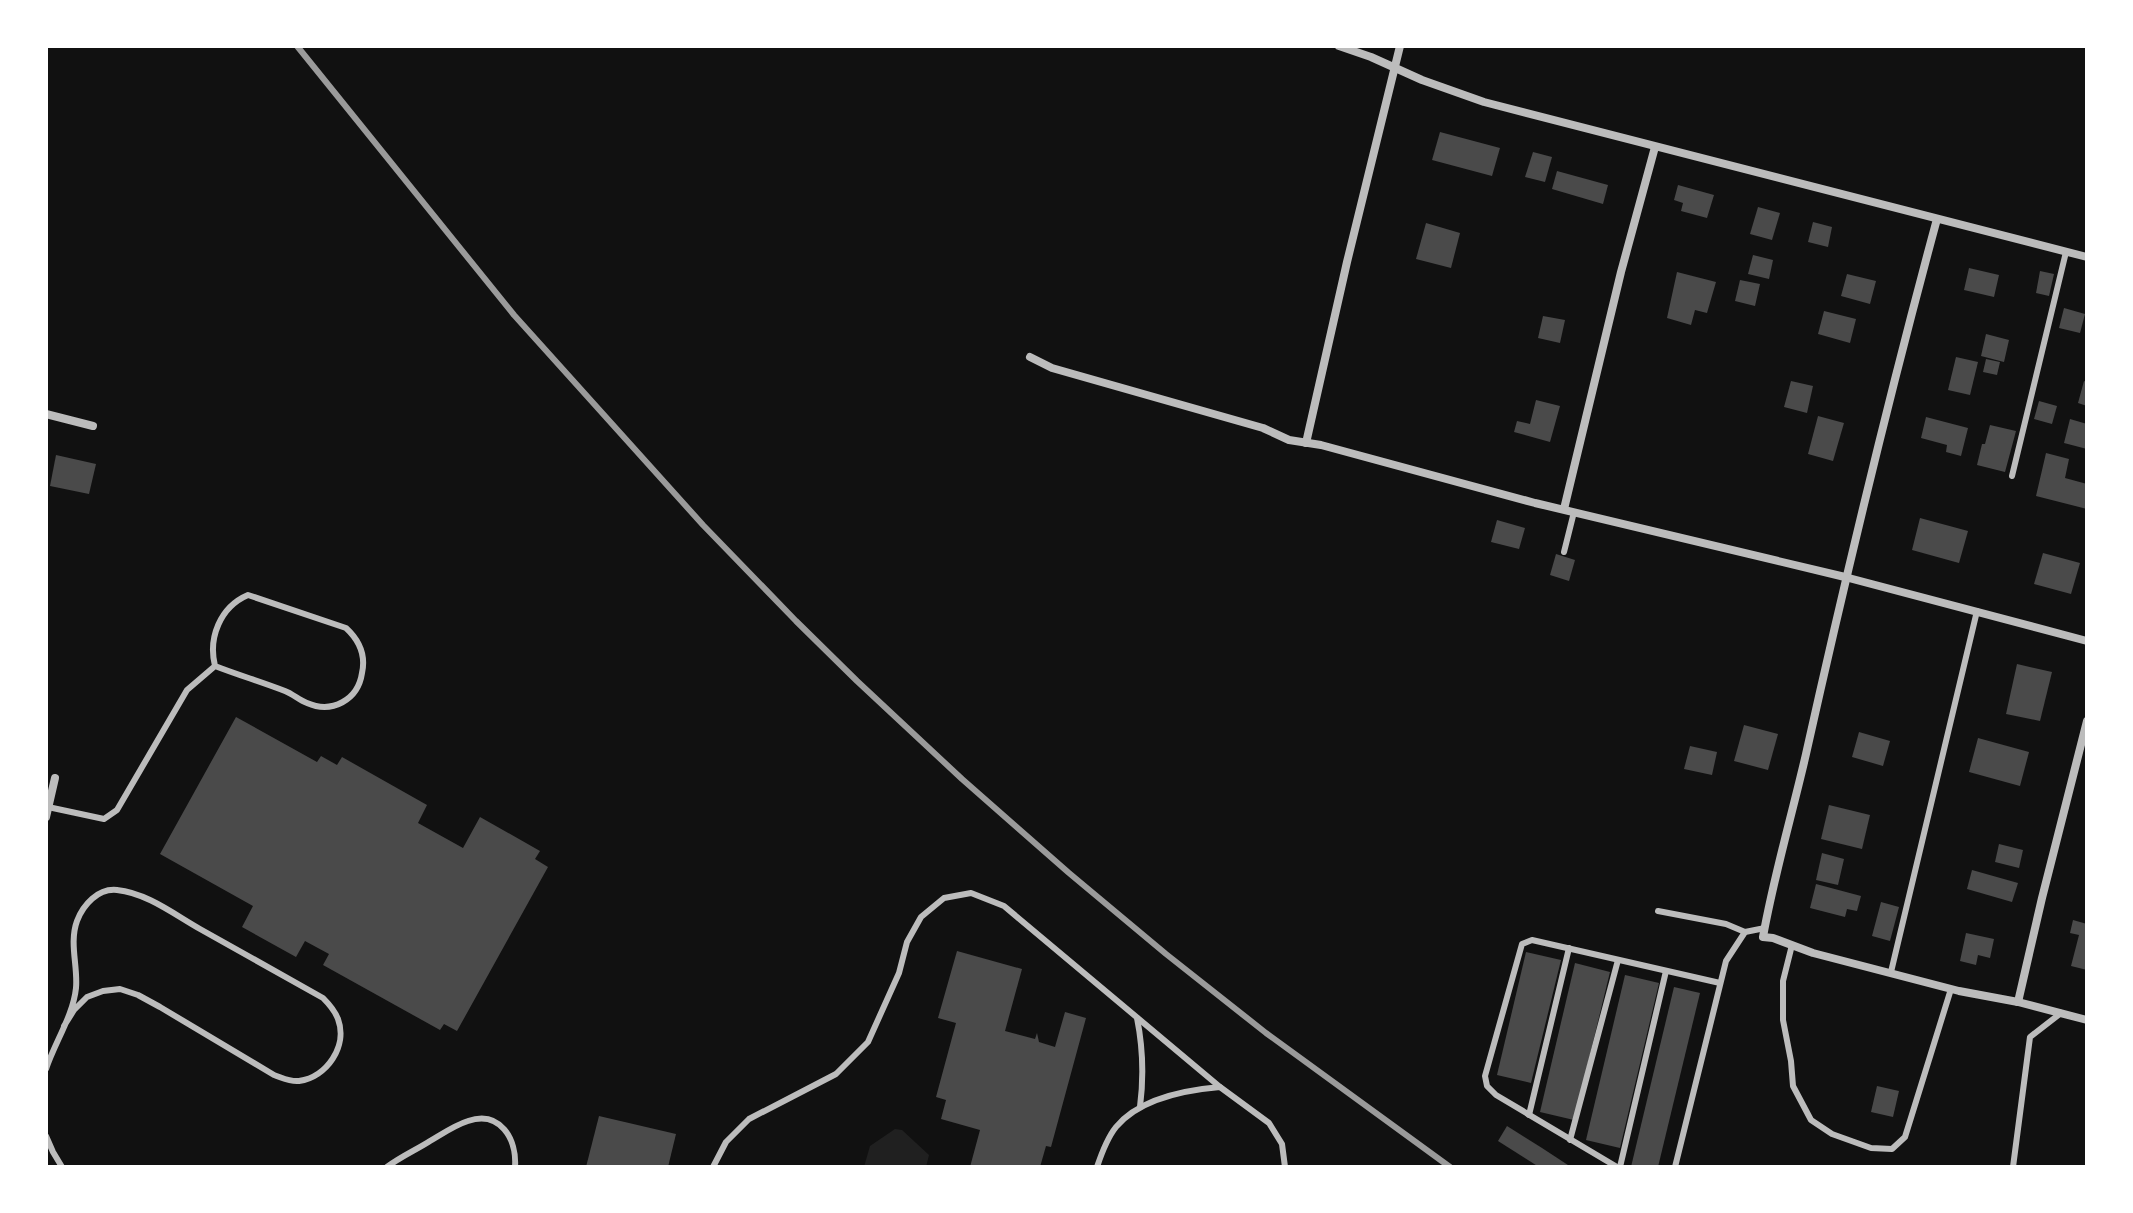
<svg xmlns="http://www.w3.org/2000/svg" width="2133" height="1213" font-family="'Public Sans',sans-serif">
<rect width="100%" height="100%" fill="#111"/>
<polygon fill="#202020" points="895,1129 902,1130 929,1155 926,1167 864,1167 870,1146"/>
<g fill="#4a4a4a">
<polygon points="1440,132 1500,148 1492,176 1432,160"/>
<polygon points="1533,152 1552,157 1545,182 1525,177"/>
<polygon points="1557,171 1608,185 1603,204 1552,189"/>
<polygon points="1678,185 1714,195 1707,218 1681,211 1683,203 1674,200"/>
<polygon points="1758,207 1780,213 1772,240 1750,234"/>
<polygon points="1813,222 1832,227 1828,247 1808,242"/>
<polygon points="1426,223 1460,233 1451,268 1416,259"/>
<polygon points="1753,255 1773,260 1769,279 1748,274"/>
<polygon points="1969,268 1999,275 1994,297 1964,290"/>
<polygon points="2040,271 2054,274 2049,296 2036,293"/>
<polygon points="1677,272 1716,282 1707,313 1695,310 1691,325 1667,318"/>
<polygon points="1847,274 1876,281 1870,304 1841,296"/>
<polygon points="1740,280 1760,284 1755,306 1735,301"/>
<polygon points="2064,308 2085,314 2080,333 2059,328"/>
<polygon points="1824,311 1856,319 1850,343 1818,334"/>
<polygon points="1543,316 1565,320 1560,343 1538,338"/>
<polygon points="1986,334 2009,340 2004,362 1981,356"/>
<polygon points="1956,357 1978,362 1970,395 1948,390"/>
<polygon points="1986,359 2000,362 1997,375 1983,372"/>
<polygon points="1791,381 1813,386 1807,413 1784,407"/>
<polygon points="2084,381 2087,382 2087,406 2078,403"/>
<polygon points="1536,400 1560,406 1550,442 1514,432 1517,421 1530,424"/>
<polygon points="2039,401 2057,406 2052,424 2034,419"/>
<polygon points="1818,416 1844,423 1833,461 1808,454"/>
<polygon points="1926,417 1968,428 1961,456 1946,452 1947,445 1921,438"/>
<polygon points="2070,419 2087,424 2087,449 2064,443"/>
<polygon points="1990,425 2016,431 2005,472 1977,465 1982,444 1985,444"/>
<polygon points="2046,453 2069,459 2065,478 2087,484 2087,509 2036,496"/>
<polygon points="56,455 96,464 89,494 50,486"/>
<polygon points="1920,518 1968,531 1959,563 1912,550"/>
<polygon points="1497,520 1525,528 1519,549 1491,542"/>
<polygon points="2043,553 2080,563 2071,594 2034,584"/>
<polygon points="1556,554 1575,560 1569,581 1550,575"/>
<polygon points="2017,664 2052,672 2040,721 2006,714"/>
<polygon points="236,717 317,762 321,756 337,765 342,757 427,805 418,823 463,848 480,817 540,851 535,859 548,867 457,1031 444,1024 440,1030 323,965 329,954 305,941 296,957 242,927 253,906 160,854"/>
<polygon points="1744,725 1778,734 1768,770 1734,761"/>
<polygon points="1859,732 1890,741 1883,766 1852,757"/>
<polygon points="1978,738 2029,752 2020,786 1969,772"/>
<polygon points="1690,746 1717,752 1712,775 1684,769"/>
<polygon points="1829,805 1870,815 1862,849 1821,839"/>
<polygon points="1999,844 2023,850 2019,868 1995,862"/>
<polygon points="1822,853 1844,859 1838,885 1816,880"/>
<polygon points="1972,870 2018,883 2012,902 1967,889"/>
<polygon points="1816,884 1861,896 1857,911 1847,909 1845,917 1810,908"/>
<polygon points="1881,902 1899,907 1890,941 1872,936"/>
<polygon points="2073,920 2087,924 2087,970 2071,966 2079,935 2070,933"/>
<polygon points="1966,933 1994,939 1990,958 1978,955 1976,965 1960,961"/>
<polygon points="957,951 1022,969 1005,1031 1035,1039 1037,1033 1039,1042 1055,1047 1065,1012 1086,1018 1051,1147 1046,1146 1040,1167 970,1167 980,1130 941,1119 946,1100 936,1097 956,1023 938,1018"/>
<polygon points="1526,952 1561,960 1531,1083 1497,1075"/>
<polygon points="1575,963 1610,972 1574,1120 1540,1112"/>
<polygon points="1625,975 1659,983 1620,1148 1586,1140"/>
<polygon points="1674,987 1700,993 1658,1167 1631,1167"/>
<polygon points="1877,1086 1899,1091 1893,1117 1871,1112"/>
<polygon points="599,1116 676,1134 668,1167 586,1167"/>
<polygon points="1507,1126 1542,1148 1571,1167 1539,1167 1498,1141"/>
</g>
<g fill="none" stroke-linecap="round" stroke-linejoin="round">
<g stroke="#bcbcbc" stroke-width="6">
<polyline points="2012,476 2066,252"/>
<polyline points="1564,552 1574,512"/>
<path d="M48 807 104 819 117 810 187 690 215 666C238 675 262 682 285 691 293 694 299 700 307 703 332 714 358 700 362 673 366 655 359 640 346 628L248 595C220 607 208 638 215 666"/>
<polyline points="1658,911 1726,924 1745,932"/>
<polyline points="1792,945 1783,981 1783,1020 1791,1061 1793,1086 1811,1120 1832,1134 1871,1148 1892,1149 1905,1137 1951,989"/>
<polyline points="1891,972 1977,611"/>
<path d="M1137 1018C1143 1048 1144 1076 1140 1107"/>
<path d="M46 1069C55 1042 73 1016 76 988 78 966 69 943 77 921 83 905 98 888 117 890 147 893 175 915 200 929 241 952 282 975 323 998 329 1004 335 1011 338 1019 348 1046 327 1077 299 1081 290 1082 283 1078 274 1075L160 1007 138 995 120 989 103 991 87 997 74 1010 64 1026"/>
<polyline points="1529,1115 1569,948"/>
<polyline points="46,1136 53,1152 62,1167"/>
<polyline points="1570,1140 1618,960"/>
<path d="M387 1167C400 1157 416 1150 430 1141 442 1134 455 1125 468 1121 500 1110 517 1139 515 1167"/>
<polyline points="713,1167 726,1142 749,1119 836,1074 868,1042 899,973 907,942 921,917 944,898 971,893 1004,906 1220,1087"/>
<path d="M1097 1167C1101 1155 1108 1137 1116 1127 1140 1098 1185 1090 1220 1087L1269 1123 1282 1144 1285 1167"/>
<polyline points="1617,1167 1496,1095 1487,1086 1485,1076 1522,944 1532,940 1720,983"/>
<polyline points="1620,1167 1666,971"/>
<polyline points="1675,1167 1726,961 1745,932 1765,928"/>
<polyline points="2013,1167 2030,1037 2061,1013"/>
</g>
<g stroke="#bcbcbc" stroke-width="8">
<polyline points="1339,46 1371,57 1422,80 1484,102 2087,257"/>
<path d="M1937 219C1889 396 1846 575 1806 754 1792 815 1774 875 1763 937L1773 938 1813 953 1959 991 2018 1002 2087 1020"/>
<polyline points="1030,357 1052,368 1263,428 1289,440 1321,445 1535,503 1845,577 2087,641"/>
<polyline points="46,414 93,426"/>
<polyline points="1306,443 1347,262 1400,46"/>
<polyline points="1564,509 1621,272 1655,147"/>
<polyline points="46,817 55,778"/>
<polyline points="2018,1002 2042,898 2087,721"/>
</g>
<polyline stroke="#9a9a9a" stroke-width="6" points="297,46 514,315 703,525 796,621 857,681 962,779 1069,873 1166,954 1266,1033 1450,1167"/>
</g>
<rect width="2133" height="1213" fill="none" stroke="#ffffff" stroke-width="96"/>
</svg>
